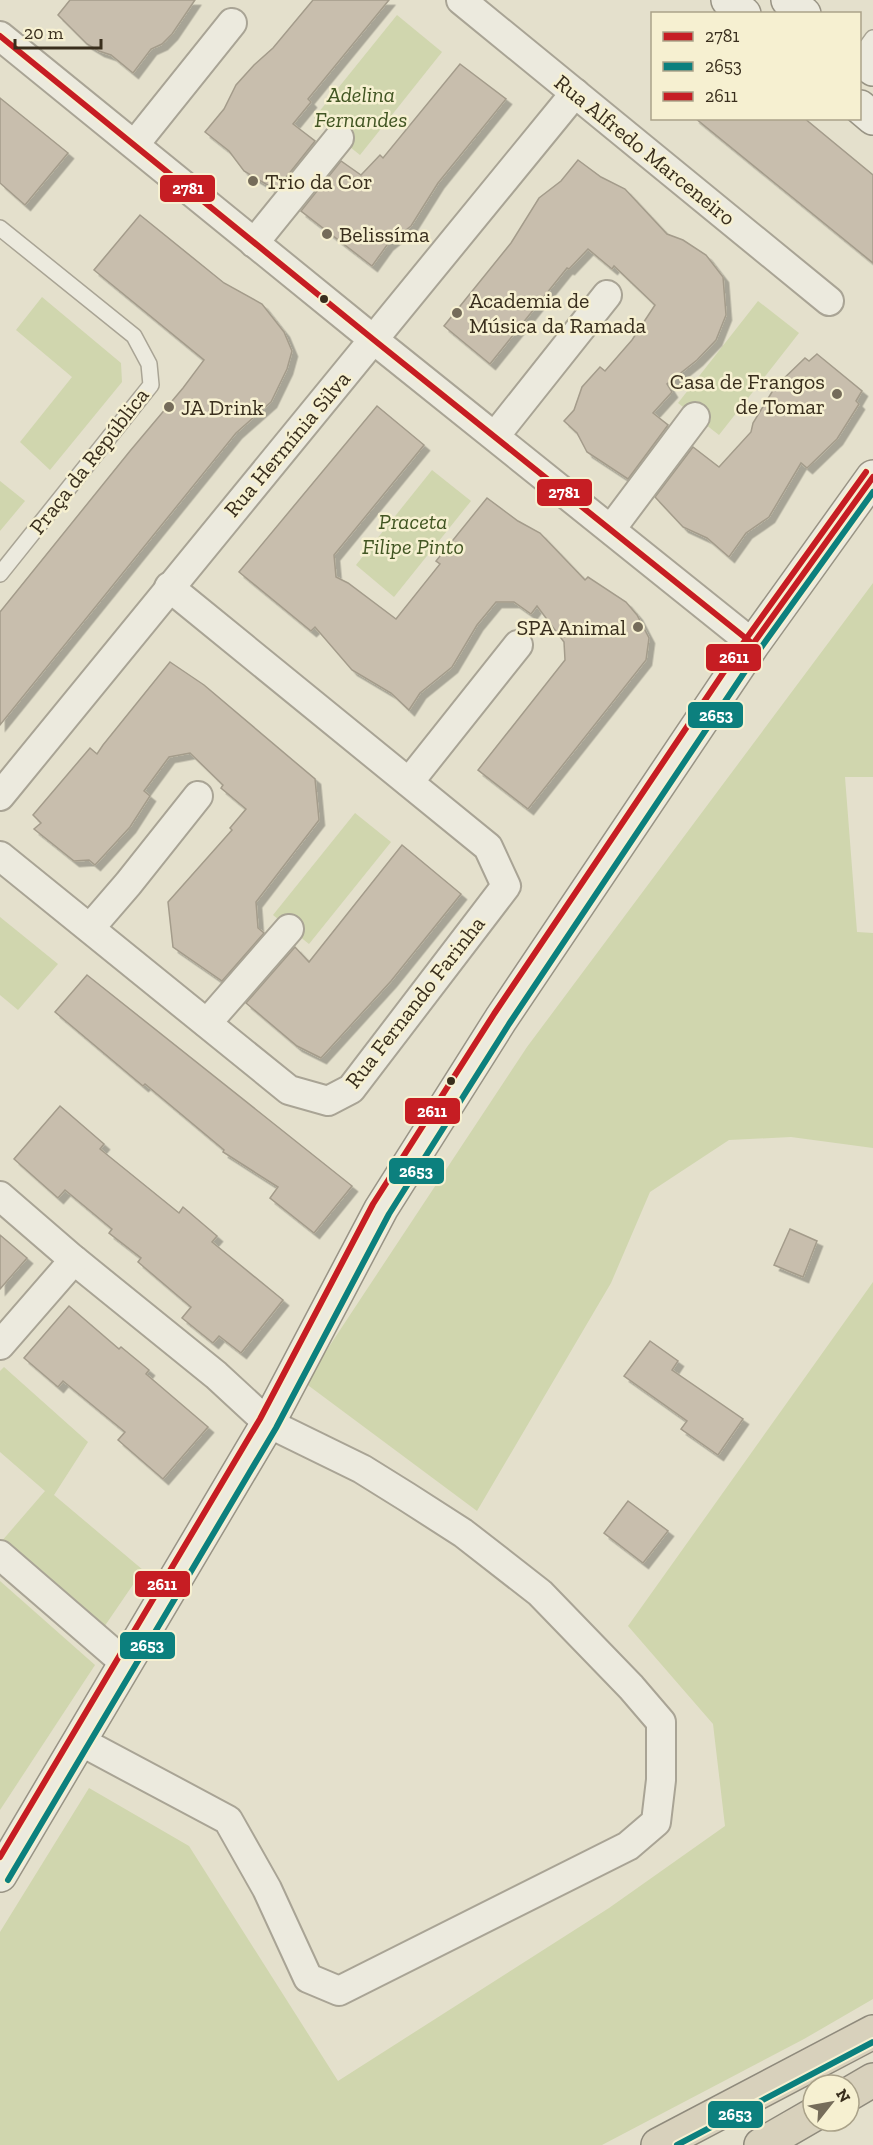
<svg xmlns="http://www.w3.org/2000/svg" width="873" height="2145" font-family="'Zilla Slab',serif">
<defs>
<filter id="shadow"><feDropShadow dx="5.5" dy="5.5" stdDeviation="0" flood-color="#0004"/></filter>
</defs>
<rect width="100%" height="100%" fill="#e4e0cc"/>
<g fill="#d0d6ae">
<polygon points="397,15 442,52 360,155 314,118"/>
<polygon points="42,297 121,363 122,382 50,470 20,442 72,377 16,330"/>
<polygon points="758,301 799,333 719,435 678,403"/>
<polygon points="432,470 471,501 394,597 356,565"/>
<polygon points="0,481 25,501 0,531"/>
<polygon points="873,583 873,777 845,777 857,932 873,933 873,1148 791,1137 729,1140 650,1192 611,1283 477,1511 305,1383 527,1047"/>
<polygon points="355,813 391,842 309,944 273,915"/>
<polygon points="0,917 58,964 18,1010 0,995"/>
<polygon points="873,1282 873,1999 804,2039 602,2145 0,2145 0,1932 89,1788 189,1846 338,2081 609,1908 725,1826 713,1724 628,1626"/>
<polygon points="4,1367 88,1442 54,1495 143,1570 102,1630 1,1542 45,1491 0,1452 0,1371"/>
<polygon points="0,1581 95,1665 0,1810"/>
</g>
<g fill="#c8bead" stroke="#a49c8b" stroke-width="1.5" filter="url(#shadow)">
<polygon points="70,0 195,0 172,34 162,44 151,49 133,73 111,55 99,51 87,44 58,15"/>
<polygon points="313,0 389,0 308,99 311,102 293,124 315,141 276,190 244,171 229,151 205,132 224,109 236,85 254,65 273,48"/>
<polygon points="460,64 506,99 438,183 411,226 387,245 372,266 301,211 341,161 361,175 380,155 383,158"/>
<polygon points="0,98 68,153 25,205 0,183"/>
<polygon points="695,118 804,118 873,175 873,263"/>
<polygon points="578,160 601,177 625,189 667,234 683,240 706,255 723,277 726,315 716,340 697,360 667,384 672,392 653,413 668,425 628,479 587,452 577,433 564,421 574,410 582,387 600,367 605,371 632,340 655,305 614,266 612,269 588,249 569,269 567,268 490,364 444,326 511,243 539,198 561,181"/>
<polygon points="140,215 224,283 262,304 284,332 292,351 287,369 271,402 236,433 0,725 0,612 130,451 183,388 204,360 94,270"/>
<polygon points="817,354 862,391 856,401 859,404 837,439 807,468 801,463 769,517 746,533 729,557 707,538 683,527 655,497 693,447 719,467 751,432 753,423 775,387 805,358 809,361"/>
<polygon points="377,406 424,445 334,555 336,577 348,583 396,619 440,564 436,561 487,498 518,521 540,533 585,580 588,577 626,602 637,615 649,638 646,660 528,809 478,770 565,660 564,642 537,606 531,614 514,602 496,602 477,625 452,667 420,693 409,710 391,693 352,670 315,627 311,631 239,572"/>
<polygon points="170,662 204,685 315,779 319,820 256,902 258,928 264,933 222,981 173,947 168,902 232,830 230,828 246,809 221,788 223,785 190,753 169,757 144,791 150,796 130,827 95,865 89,860 74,861 34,829 41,823 33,815 90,748 97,754 103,745"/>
<polygon points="402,845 461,894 391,981 321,1058 297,1046 246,1003 295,947 309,962"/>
<polygon points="87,975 352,1186 314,1233 270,1198 278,1187 223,1152 224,1150 145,1084 143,1086 55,1012"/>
<polygon points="60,1106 104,1144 100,1149 179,1213 183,1207 217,1236 212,1242 283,1300 241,1353 219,1336 213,1343 182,1318 191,1307 138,1262 141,1258 109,1233 112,1229 65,1190 58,1198 14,1159"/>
<polygon points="790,1229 817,1241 803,1277 774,1265"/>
<polygon points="0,1235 27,1258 0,1289"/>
<polygon points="69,1306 119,1349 121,1347 149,1370 146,1374 208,1427 163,1479 118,1440 125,1432 63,1381 58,1387 24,1358"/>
<polygon points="650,1341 678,1361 672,1370 743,1419 718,1455 681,1429 687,1421 624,1376"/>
<polygon points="628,1501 668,1531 643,1563 604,1533"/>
</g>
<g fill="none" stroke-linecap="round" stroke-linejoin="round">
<g stroke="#a9a495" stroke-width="18">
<g id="lane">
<polyline points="860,56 873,38"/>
<polyline points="0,228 134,336 149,364 151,385 0,574"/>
</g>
</g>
<g stroke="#a9a495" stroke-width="32">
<g id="street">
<polyline points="461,0 829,301"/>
<polyline points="0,36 374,340 753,644"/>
<polyline points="135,144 232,23"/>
<polyline points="254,243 339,138"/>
<polyline points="495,436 607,295"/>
<polyline points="611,529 695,417"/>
<polyline points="409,782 518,645"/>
<polyline points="0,796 575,93"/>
<polyline points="0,856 289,1090 328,1101 351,1089 506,886 488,847 169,587"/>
<polyline points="90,928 128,884 198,796"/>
<polyline points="207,1023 289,929"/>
<polyline points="0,1196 74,1260 216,1375 268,1423 362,1469 407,1497 463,1533 540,1593 631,1687 661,1722 661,1780 656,1822 628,1846 339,1991 308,1978 267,1889 228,1820 80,1741"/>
<polyline points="0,1345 74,1260"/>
<polyline points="0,1555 125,1663"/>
</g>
</g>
<g stroke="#999485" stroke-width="36">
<g id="secondary">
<polyline points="728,0 744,14"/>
<polyline points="788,0 804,14"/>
<polyline points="860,58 873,69"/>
<polyline points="860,107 873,118"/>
<polyline points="0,1875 268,1423 381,1209 501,1019 753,644 873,477"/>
</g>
</g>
<g stroke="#8f8a7c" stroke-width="36">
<g id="highway">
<polyline points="849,2094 873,2080"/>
<polyline points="658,2145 873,2032"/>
<polyline points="761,2145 813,2115"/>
</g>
</g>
<use href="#lane" stroke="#eceade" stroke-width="15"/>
<use href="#street" stroke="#eceade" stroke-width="28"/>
<use href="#secondary" stroke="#eceade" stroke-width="33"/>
<use href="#highway" stroke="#d8d1bc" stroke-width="33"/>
<g stroke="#f6f0d1" stroke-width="10">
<g id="bus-1">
<polyline points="0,36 374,340 753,644"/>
<polyline points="753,644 873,477"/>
</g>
</g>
<g stroke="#f6f0d1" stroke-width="10">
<g id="bus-2">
<polyline points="8,1880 276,1428 389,1214 509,1024 760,649 873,492"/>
<polyline points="677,2145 873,2042"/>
</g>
</g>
<g stroke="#f6f0d1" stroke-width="10">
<polyline id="bus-3" points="0,1857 260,1419 373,1204 494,1014 746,639 866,472"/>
</g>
<use href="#bus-1" stroke="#c61d23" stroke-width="6"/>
<use href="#bus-2" stroke="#0c807e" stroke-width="6"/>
<use href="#bus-3" stroke="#c61d23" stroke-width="6"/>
</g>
<g fill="#756c5a" stroke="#f6f0d1" stroke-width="2">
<circle cx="253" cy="181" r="6"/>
<circle cx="327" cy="234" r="6"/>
<circle cx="457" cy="313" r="6"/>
<circle cx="837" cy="394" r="6"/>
<circle cx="169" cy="407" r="6"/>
<circle cx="638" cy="627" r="6"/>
</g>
<g fill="#392e1d" stroke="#f6f0d1" stroke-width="2">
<circle cx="324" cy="299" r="5"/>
<circle cx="451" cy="1081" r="5"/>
</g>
<g text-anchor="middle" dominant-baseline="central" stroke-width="5" stroke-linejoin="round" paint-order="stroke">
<g font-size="22" font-style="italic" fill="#425623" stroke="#f6f0d1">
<text x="361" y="94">Adelina<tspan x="361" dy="25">Fernandes</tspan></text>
<text x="413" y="521">Praceta<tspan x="413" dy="25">Filipe Pinto</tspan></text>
</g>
<g font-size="22" fill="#392e1d" stroke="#f6f0d1">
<text transform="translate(645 150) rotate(39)">Rua Alfredo Marceneiro</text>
<text transform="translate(287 444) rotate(-50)">Rua Hermínia Silva</text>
<text transform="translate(89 461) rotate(-52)">Praça da República</text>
<text transform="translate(415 1002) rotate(-52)">Rua Fernando Farinha</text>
</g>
<g font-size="22" fill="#392e1d" stroke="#f6f0d1" text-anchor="start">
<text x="265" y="181">Trio da Cor</text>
<text x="339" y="234">Belissíma</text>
<text x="469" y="300">Academia de<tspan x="469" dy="25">Música da Ramada</tspan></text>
<text x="825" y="381" text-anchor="end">Casa de Frangos<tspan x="825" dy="25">de Tomar</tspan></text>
<text x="181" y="407">JA Drink</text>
<text x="626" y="627" text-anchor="end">SPA Animal</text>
</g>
</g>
<g stroke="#f6f0d1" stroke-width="2">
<rect x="159" y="174" width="57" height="29" rx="6" fill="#c61d23"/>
<rect x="536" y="478" width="57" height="29" rx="6" fill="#c61d23"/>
<rect x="705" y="643" width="57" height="29" rx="6" fill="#c61d23"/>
<rect x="687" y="701" width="57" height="28" rx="6" fill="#0c807e"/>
<rect x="404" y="1097" width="57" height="28" rx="6" fill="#c61d23"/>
<rect x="388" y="1157" width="57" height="28" rx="6" fill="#0c807e"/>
<rect x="134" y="1570" width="57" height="28" rx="6" fill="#c61d23"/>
<rect x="119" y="1631" width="57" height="29" rx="6" fill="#0c807e"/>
<rect x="707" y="2100" width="57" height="29" rx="6" fill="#0c807e"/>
</g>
<g font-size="16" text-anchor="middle" font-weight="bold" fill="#fff">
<text x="188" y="194">2781</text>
<text x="564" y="498">2781</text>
<text x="734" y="663">2611</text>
<text x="716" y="721">2653</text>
<text x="432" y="1117">2611</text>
<text x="416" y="1177">2653</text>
<text x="162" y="1590">2611</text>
<text x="147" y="1651">2653</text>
<text x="735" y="2120">2653</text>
</g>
<rect x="651" y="12" width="210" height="108" fill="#f6f0d1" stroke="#aaa289" stroke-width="1.5"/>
<rect x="663" y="32" width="30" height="9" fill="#c61d23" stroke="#aaa289" stroke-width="1.5"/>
<text x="705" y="42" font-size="18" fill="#392e1d">2781</text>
<rect x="663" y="62" width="30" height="9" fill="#0c807e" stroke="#aaa289" stroke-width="1.5"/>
<text x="705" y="72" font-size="18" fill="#392e1d">2653</text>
<rect x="663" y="92" width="30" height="9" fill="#c61d23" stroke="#aaa289" stroke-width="1.5"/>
<text x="705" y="102" font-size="18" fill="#392e1d">2611</text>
<g transform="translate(831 2103) rotate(59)"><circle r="28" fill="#f6f0d1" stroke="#aaa289" stroke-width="1.5"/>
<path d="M0-4.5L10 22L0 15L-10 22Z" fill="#756c5a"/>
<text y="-9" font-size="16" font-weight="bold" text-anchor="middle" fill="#392e1d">N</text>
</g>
<path d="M15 39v9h86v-9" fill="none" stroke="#392e1d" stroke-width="3"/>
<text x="24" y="39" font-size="18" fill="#392e1d" stroke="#f6f0d1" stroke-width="4.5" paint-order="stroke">20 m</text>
</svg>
